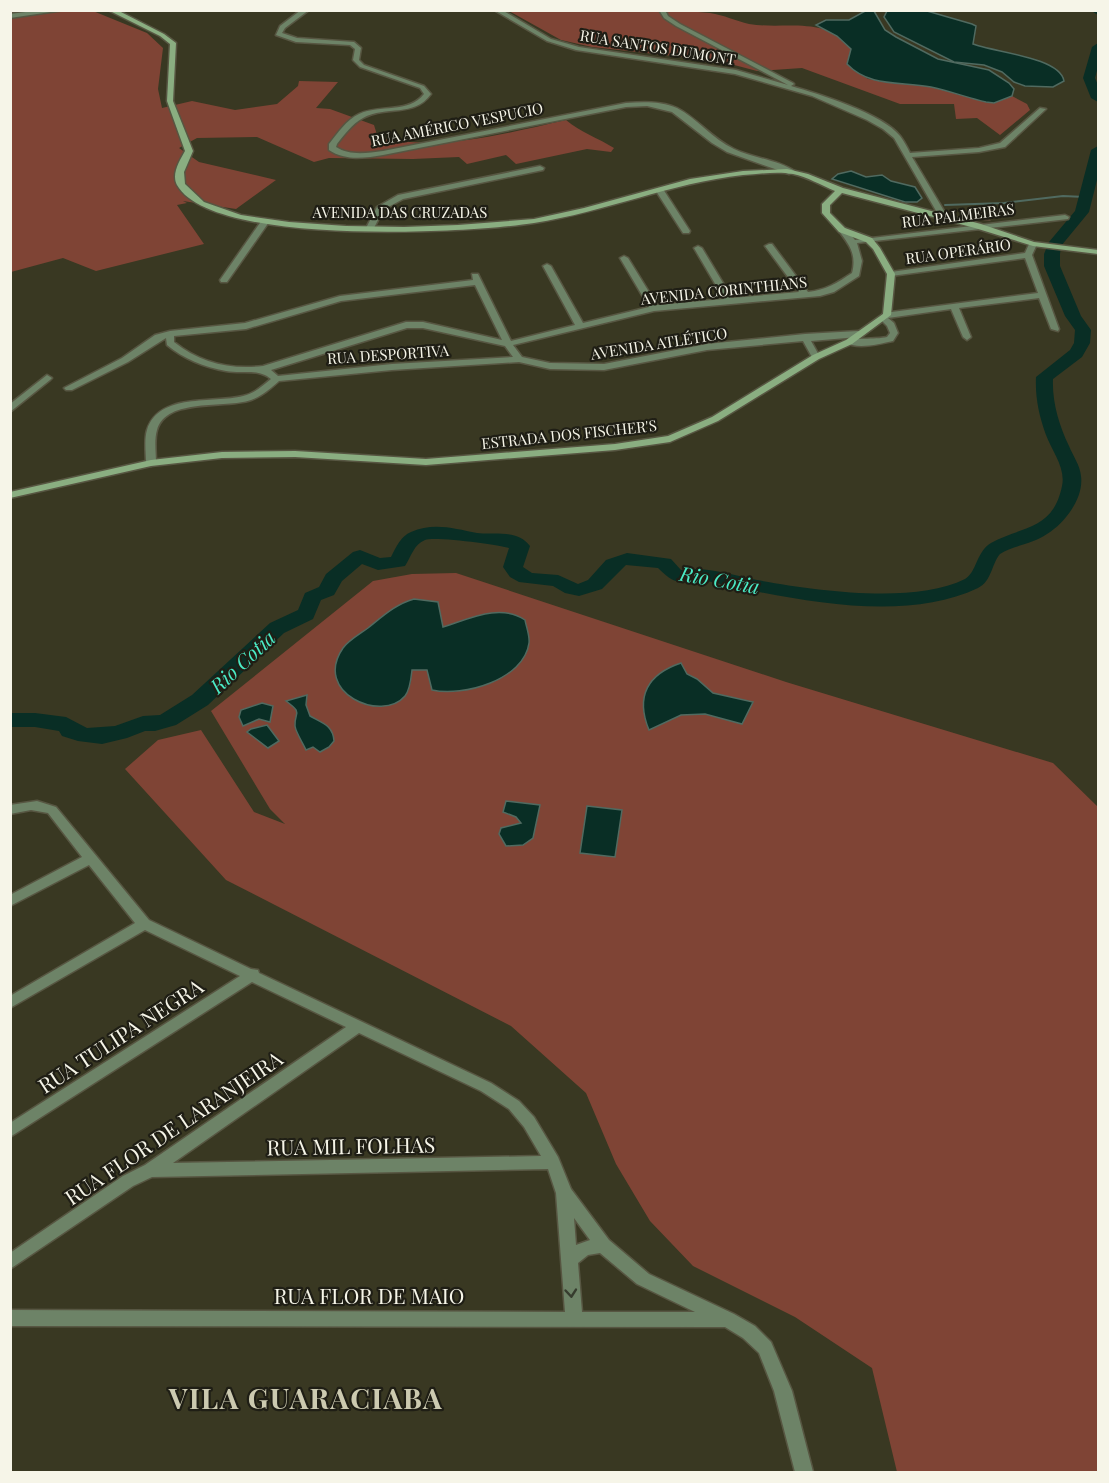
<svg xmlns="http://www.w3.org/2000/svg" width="1109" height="1483" font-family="'Playfair Display',serif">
<rect width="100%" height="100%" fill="#393822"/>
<g fill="#7f4435">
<path d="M11 11H93L147 33 163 48 158 89 162 108 192 101 235 110 277 104 298 86 299 81 338 82 316 108 330 109 374 125 378 138C444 151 503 134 566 120 580 132 598 138 614 148L611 152 587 149 516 164 506 155 467 164 459 157 413 159 329 158 314 162 257 137 197 138 179 148 199 162 276 180 236 209 183 201 187 203 177 205 204 244 96 271 63 258 11 272Z"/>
<path d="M509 11C575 11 644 6 710 13 724 15 736 21 749 24 785 30 826 15 851 49L847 64 868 79 929 86 986 102 994 103 1012 96 1027 104 1030 110 1000 135 977 118 956 119 954 104H900L802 68 757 71 719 61 592 47 561 40Z"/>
<polygon points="456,573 786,682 1053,763 1098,807 1098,1472 897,1472 872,1368 795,1317 693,1266 650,1221 616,1164 586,1093 511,1026 226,880 125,769 158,740 201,730 254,812 285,824 270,809 211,711 373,581 412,574"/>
</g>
<g fill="#092e25" stroke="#506a60" stroke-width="1.5">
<path d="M867 10 874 11 885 30 896 37 938 59 989 70 1009 83 1014 89 1012 96 994 103 986 102C968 98 950 91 931 87 901 81 870 88 847 64L851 49 837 36 816 25 826 20H849Z"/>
<path d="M927 11 972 24 976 26 973 44C993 52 1060 57 1064 81L1053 87 1025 86 1014 82 1002 72 984 65 954 62 894 32 884 17 887 11Z"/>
<polygon points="851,171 866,177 882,175 891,181 915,187 922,198 917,202 905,202 832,179 838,174"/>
<path d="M414 599 438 602 443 627C469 619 500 603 525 620 526 626 530 636 529 643 524 680 463 697 432 690L427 670H412C411 679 410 690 405 696 382 723 312 693 343 648 349 640 360 634 368 628 383 616 396 604 414 599Z"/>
<path d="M681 663 687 674 697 679 713 693 753 702 742 724 705 714 681 715 649 730C635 696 648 674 681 663Z"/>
<path d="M307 695 306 705 310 716C322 723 333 725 334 741L329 747 320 752 313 747 306 750C303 743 296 733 295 726 294 712 304 714 286 701Z"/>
<polygon points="262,703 273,706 270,722 259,719 243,726 239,717 241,710"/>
<polygon points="267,725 279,741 268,748 247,732 251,729"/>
<polygon points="506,801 540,805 533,838 523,845 506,846 499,834 501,828 521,823 516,817 503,812"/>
<polygon points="587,806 622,810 615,857 580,853"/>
</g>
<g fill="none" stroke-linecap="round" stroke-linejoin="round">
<polyline stroke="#506a60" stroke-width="2" points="945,205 1004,203 1063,196 1085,197"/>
<g fill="#092e25" fill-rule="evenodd">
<polygon points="1090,10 1098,10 1098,15"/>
<polygon points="1098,43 1098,67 1095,78 1098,85 1098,102 1091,98 1083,78 1092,47"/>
<path d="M1098 146V176L1089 212 1061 246 1060 254V266L1081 316 1091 330 1090 343 1082 357 1053 379C1052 402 1059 425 1069 446 1073 456 1080 465 1081 476 1084 498 1065 523 1047 534 1033 544 1015 545 1000 554 991 565 992 581 978 588 901 625 787 598 707 581 680 576 682 592 658 568L626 565 602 589 579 596 565 593 553 586 519 582 510 577 503 567 509 548C500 545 434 536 425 540 414 544 411 557 405 566L378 570 362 564 342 581 334 595 321 600 313 619 284 633 208 705 176 725 155 731H145L127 738 102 744 78 741 62 736 59 731 35 727H10V713H35L66 717 87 728 115 726 143 716 160 715 192 695 270 623 298 610 305 593 319 587 326 574 353 552 360 550 380 558 391 557C396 547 401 536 411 532 434 522 455 529 477 533 494 535 518 529 530 546L523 567 532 573 558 575 578 584 588 580 606 560 627 553 671 559 681 570C707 566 732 575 757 580 813 590 913 605 965 579 977 572 976 552 991 543 1021 526 1053 531 1062 486 1066 468 1052 451 1046 435 1039 416 1035 397 1036 377L1070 350 1074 343 1075 330 1065 316 1044 266V254L1049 242 1075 211 1091 150Z"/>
</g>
</g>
<polygon fill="#5e4e3c" points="980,209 991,221 972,219 963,211"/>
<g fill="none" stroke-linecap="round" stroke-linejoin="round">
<g stroke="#575642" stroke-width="3">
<g id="street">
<polygon points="41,10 64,10 10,18 10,14"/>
<path d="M301 10H309L285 28 282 33 297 38 354 42 361 48 359 60 364 65 424 86 431 94C414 118 386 105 363 118 352 124 344 135 337 144L336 147C350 156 367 153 383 151L626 103C643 102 661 101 677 108 697 118 712 139 734 149 753 158 779 160 796 172L789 174 727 152 712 143 672 112 647 106 626 107 383 155C365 158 345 161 329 150V144C338 133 346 120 359 114 380 104 408 114 424 94L420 88 360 67 353 60 355 49 350 45 296 42 276 35 280 26Z"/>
<path d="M494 10H502L551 39 579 47 736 70 788 85 676 26 664 18 659 10H665L668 16 680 24 793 83 794 84 791 86C819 94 883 114 900 136 904 141 907 147 910 153L979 148 1000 143 1040 108 1046 109 1005 147 979 152 912 157 947 216 943 218 939 216 894 138 883 129 867 120 812 96 735 74 576 50 547 41Z"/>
<polygon points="540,166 544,168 543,170 403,199 383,210 373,230 366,228 377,207 398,195"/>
<polygon points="657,189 663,189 690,231 689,233 683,233 656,191"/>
<path d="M1065 215 1069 217 1068 219 857 243 862 261 859 276 834 292 820 296 654 311 513 345 522 357 550 363 604 364 707 344 805 334 858 331 862 334 858 337 811 341 820 357 816 360 813 359 803 341 707 350 604 370 550 369 519 362 392 370 279 381C270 389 262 396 251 400 225 409 167 397 157 430 154 440 156 453 156 463L151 466 146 463C146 453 144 440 147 430 159 392 213 404 243 396 254 394 262 386 271 379 258 368 243 374 226 371 204 367 184 359 167 345L166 338 128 362 72 390H66L64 388 122 358 155 335 170 331 245 323 340 296 473 280 472 274H478L511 341 575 325 543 266 547 264 551 266 583 323 649 307 620 258 624 256 628 258 657 305 724 299 694 248 698 246 702 248 732 298 799 292 765 246 769 244H772L808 292C826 290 837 283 852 273 857 254 849 244 838 230L839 228H845L855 240ZM475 285 502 340 423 322H406L263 366C231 370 200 363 174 342V336L246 329 341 301ZM407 328H423L505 346 513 357 392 364 278 376 271 370Z"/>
<polygon points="262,220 269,222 227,282 221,282 220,280"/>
<path d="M1030 242 1037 244 1032 255 1059 329 1058 331 1051 329 1039 298 959 308 971 337 967 340 963 337 951 309 888 318 894 323 898 333 893 341C879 344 857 350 845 342 852 337 875 340 887 337L890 333 887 326 879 318 884 313 1038 293 1025 258 891 276 887 274 891 272 1025 253Z"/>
<polygon points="47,375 52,378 50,380 10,412 10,404"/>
<path d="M37 801 56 807 149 920 251 969 258 970 259 973 491 1083 519 1101 534 1117 558 1157 571 1189 609 1240 649 1274 734 1314 755 1326 771 1342 792 1391 813 1472H795L774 1391 759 1353 743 1338 725 1327 10 1326V1310L565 1312 556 1193 548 1169 152 1177 133 1186 10 1269V1253L123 1176 145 1165 346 1027 252 982 10 1137V1123L240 976 145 930 10 1008V996L135 923 89 865 10 906V895L82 857 48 813 31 810 10 814V805ZM359 1033 481 1091 509 1109 524 1127 541 1156 173 1163ZM574 1218 590 1240 576 1245ZM600 1253 637 1284 695 1312H582L578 1263 588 1255Z"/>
</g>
</g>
<g stroke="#575642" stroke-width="3">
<path id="secondary" d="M108 10H117L164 34 176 43 173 101 193 151 184 172 185 184 204 202 241 215 289 222 346 226 404 227 458 225 534 219 584 208 690 179 743 171 787 169 808 174 843 188 981 224 1034 242 1098 250V254L1033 246 975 228 842 193 830 205V213L845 228 872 238 880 248 895 274 891 315 852 344 819 359 718 421 670 442 615 450 426 465 295 457 222 458 151 466 10 498V492L151 460 222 452 295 451 426 459 615 444 668 436 712 417 813 355 846 340 883 314 887 274 873 249 866 242 839 232 822 213V204L835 191C821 185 807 177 793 174 777 171 759 174 743 175 671 183 605 212 534 223 470 233 212 247 177 185 171 174 180 160 185 151L167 101 170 44 160 36Z"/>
</g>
<use href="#street" fill="#6d8367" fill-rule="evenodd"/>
<use href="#secondary" fill="#8aae81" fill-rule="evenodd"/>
</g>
<defs><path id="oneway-chevron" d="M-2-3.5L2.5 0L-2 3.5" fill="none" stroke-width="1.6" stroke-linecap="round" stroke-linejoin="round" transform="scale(1.5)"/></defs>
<use stroke="#363c2e" href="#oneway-chevron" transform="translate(571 1293) rotate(85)"/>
<g text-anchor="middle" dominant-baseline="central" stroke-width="4.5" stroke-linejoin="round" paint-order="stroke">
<g font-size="15" fill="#f6f5e8" stroke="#1f1e15">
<text transform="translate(658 47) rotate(9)">RUA SANTOS DUMONT</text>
<text transform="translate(457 124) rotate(-11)">RUA AMÉRICO VESPUCIO</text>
<text x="400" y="212">AVENIDA DAS CRUZADAS</text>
<text transform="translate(958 215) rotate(-7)">RUA PALMEIRAS</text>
<text transform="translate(958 251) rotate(-8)">RUA OPERÁRIO</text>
<text transform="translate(724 290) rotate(-6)">AVENIDA CORINTHIANS</text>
<text transform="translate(659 343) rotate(-9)">AVENIDA ATLÉTICO</text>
<text transform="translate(388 354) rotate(-4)">RUA DESPORTIVA</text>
<text transform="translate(569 434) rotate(-6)">ESTRADA DOS FISCHER'S</text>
</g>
<g font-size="20" font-style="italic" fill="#4aeac5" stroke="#1f1e15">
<text transform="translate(720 579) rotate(10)">Rio Cotia</text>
<text transform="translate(242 661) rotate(-43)">Rio Cotia</text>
</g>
<g font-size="21" fill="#f6f5e8" stroke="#1f1e15">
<text transform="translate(120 1035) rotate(-33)">RUA TULIPA NEGRA</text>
<text transform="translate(173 1127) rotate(-34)">RUA FLOR DE LARANJEIRA</text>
<text transform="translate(351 1145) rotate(-1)">RUA MIL FOLHAS</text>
<text x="369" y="1295">RUA FLOR DE MAIO</text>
</g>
<g font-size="28" font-weight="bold" letter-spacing="1.5" fill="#cccab0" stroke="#1f1e15">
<text x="306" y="1397">VILA GUARACIABA</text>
</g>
</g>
<rect width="1109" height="1483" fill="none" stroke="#f6f5e8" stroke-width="24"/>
</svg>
